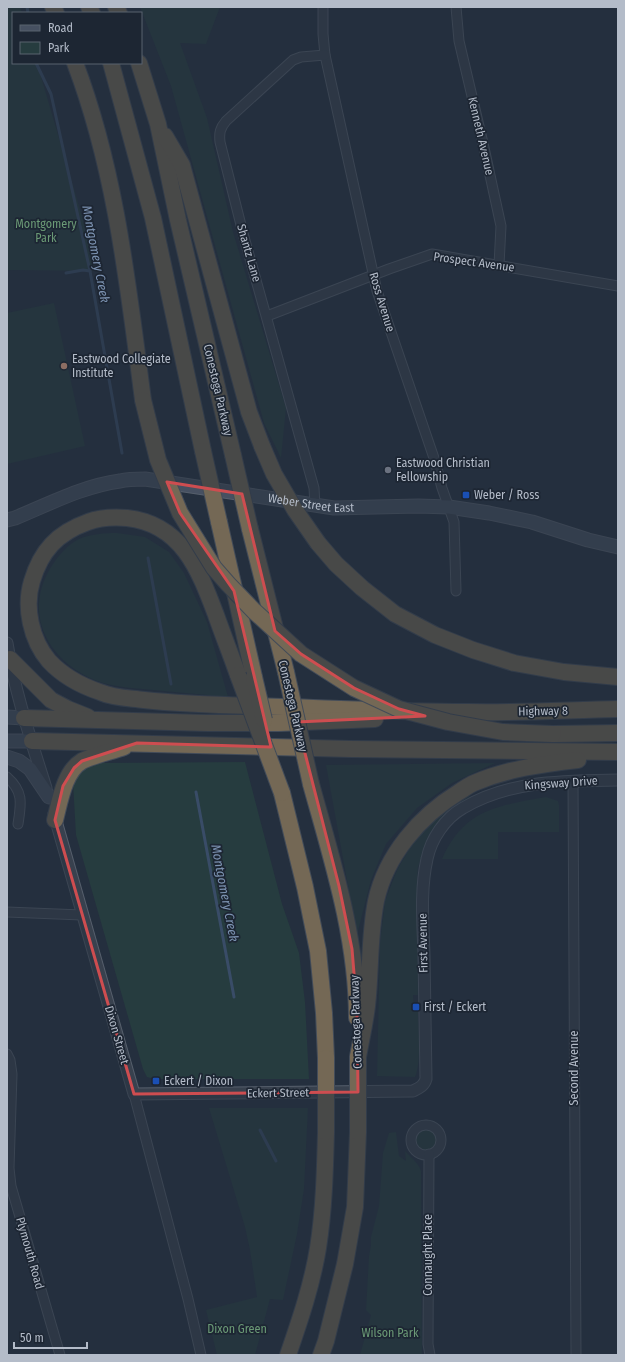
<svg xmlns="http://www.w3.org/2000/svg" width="625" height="1362" font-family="'Fira Sans Condensed',sans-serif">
<rect width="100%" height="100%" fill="#242f3e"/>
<g fill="#263c3f">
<polygon points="7,7 20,7 22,13 13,13 13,63 37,63 98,271 7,270"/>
<polygon points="140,7 220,7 206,44 180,43 207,118 233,232 286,408 281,458 264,423 171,86"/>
<polygon points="54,303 85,446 7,464 7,313"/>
<path d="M117 533 145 537 169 552 184 573 207 622 228 697C203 695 178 692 153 690 133 688 106 687 88 677 45 655 24 611 51 567 58 556 67 545 79 539 91 534 104 533 117 533Z"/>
<polygon points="245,762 282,904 299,953 305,1002 309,1079 154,1079 147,1077 143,1069 76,835 73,783 78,774 86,768 99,763"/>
<polygon points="495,763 452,783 417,808 386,844 371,880 357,935 326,765"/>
<path d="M469 794 470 797 458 805 430 835 422 855 418 867 417 884 418 995H413L414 1009 418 1010C418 1027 422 1061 415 1077L377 1076 380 943 385 901 397 870 415 839 433 818Z"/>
<path d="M546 797 558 801 559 805V832H498V859H442C464 809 497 806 546 797Z"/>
<polygon points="209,1108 308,1108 304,1189 297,1234 283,1300 270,1299 255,1355 217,1355 206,1310 257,1297 250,1250 245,1227"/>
<circle cx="426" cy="1140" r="11"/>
<path d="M396 1132 399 1156 406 1161 405 1151C411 1158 418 1162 421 1171L422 1355H360L371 1315 366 1310 369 1256 371 1245V1237L379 1206 383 1153 389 1133Z"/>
</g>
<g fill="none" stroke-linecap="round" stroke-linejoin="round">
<g stroke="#394c67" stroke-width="3">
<polyline points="27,7 28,13"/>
<polyline points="36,63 51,94 90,271 122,453"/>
<polyline points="66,273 83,270 90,271"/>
<polyline points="148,558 171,684"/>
<polyline points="196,792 234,997"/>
<polyline points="260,1130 276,1161"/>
</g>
<g stroke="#565f6c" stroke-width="11">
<g id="minor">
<polyline points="323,7 323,34 325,55 377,291 435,461 442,488 454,522 456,591"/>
<polyline points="456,7 459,41 483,143 501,226 499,265"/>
<polyline points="267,316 389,269 432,254 618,286"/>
<path d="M315 506 314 488 244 237 220 142C219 133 220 128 226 121L293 60 301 57 325 55"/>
<path d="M7 777C24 792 21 804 18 824"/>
<polyline points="573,781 576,1355"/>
<polyline points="7,912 82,915"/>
<polyline points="7,1054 10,1060 12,1074 9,1168 11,1186 60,1355"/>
<polyline points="134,1094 188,1299 201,1355"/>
<circle cx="426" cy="1140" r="15"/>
<polyline points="429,1154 428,1344 430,1355"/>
</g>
</g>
<g stroke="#565f6c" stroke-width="13">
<g id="tertiary">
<path d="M7 643C15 693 31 740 46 788"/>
<path d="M54 814 134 1094 413 1091C419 1088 424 1086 426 1079 425 1038 425 996 424 955 423 923 420 890 427 859 431 839 445 818 463 808 510 780 565 781 618 780"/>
</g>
</g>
<g stroke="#565f6c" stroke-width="15">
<g id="secondary">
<path id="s1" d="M7 520 15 518C49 504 83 486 120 481 128 479 137 479 145 479L334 508 418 506 449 507 489 513 532 522 588 540 618 547"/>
<polyline points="7,717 24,718"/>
<polyline points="7,741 32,741"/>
<polyline points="7,757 19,761 30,769 49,797"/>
</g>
</g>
<g stroke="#434c59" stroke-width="18">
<g id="motorway">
<polyline points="53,7 56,13"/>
<polyline points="89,7 92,13"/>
<polyline points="116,7 119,13"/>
<path d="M75 63C116 171 128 286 143 400"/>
<polyline points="111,63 153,218 203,451"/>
<polyline points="139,63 158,124 178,220 233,455"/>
<polyline points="165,136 182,165 249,412 262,446"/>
<polyline points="219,522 254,677"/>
<polyline points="250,529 286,672"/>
<polyline points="318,543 336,564 362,588 395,614 435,635 473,650 514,663 564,672 618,677"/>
<polyline points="10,659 51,700 68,709 88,717"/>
<path d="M238 675C231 655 223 635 216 615 199 570 182 524 127 518 113 517 101 517 88 522 57 533 41 551 32 581 24 607 31 640 49 661 62 675 82 686 100 692 113 698 129 698 144 700 180 704 217 705 254 706 325 708 397 712 468 712 518 713 568 710 618 709"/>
<polyline points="24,718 207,723 279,723 375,719"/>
<polyline points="553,734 618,733"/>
<polyline points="32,741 351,749 618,752"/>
<path d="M311 784C332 860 357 937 357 1018"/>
<polyline points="282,793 305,887 318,951 324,1013 326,1058"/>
<path d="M55 820C60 801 64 772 82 761 92 756 113 751 124 747"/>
<path d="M358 1057C361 1040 365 1023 367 1006 371 971 369 936 376 901 386 855 420 816 459 792 464 789 469 785 474 783 507 769 542 764 578 760"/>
<path d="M288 1355C300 1320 312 1285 318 1248 324 1210 325 1171 326 1132"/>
<polyline points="321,1355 326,1341 345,1264 355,1207 358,1132"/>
</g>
</g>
<use href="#minor" stroke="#38414e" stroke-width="9"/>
<use href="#tertiary" stroke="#38414e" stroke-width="11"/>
<use href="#secondary" stroke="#465061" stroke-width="13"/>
<use href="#motorway" stroke="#746855" stroke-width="16"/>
<g stroke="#434c59" stroke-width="18" stroke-linecap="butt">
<g id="motorway-bridge">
<polyline points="143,400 158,460 180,513 214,568 228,584 254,611 301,654 354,688 399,709 448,722 503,732 553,734"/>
<polyline points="262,446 274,474 295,510 318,543"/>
<polyline points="203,451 219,522"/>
<polyline points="233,455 250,529"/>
<polyline points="286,672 311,784"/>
<polyline points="238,675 282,793"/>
<polyline points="254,677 264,720"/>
<polyline points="358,1057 358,1132"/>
<polyline points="326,1058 326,1132"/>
</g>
</g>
<use href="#motorway-bridge" stroke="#746855" stroke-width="16"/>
</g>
<path d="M0 0H625V1362H0ZM167 482 242 494 275 631 301 654 354 688 399 709 425 716 297 722 339 886 352 949 357 1010 358 1092 134 1094 55 820 63 786 74 768 82 761 137 743 271 747 234 591 180 513Z" fill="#242f3e" fill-opacity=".55" fill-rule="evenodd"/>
<path fill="none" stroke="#ce4d50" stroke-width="3" stroke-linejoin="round" d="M167 482 242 494 275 631 301 654 354 688 399 709 425 716 297 722 339 886 352 949 357 1010 358 1092 134 1094 55 820 63 786 74 768 82 761 137 743 271 747 234 591 180 513Z"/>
<circle fill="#8d6e63" stroke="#1d2633" stroke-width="1.5" cx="64" cy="366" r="4"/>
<circle fill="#6b7280" stroke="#1d2633" stroke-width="1.5" cx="388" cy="470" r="4"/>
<g fill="#1a4fb4" stroke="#1d2633" stroke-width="1.5">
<rect x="462" y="491" width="8" height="8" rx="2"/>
<rect x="412" y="1003" width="8" height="8" rx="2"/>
<rect x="152" y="1077" width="8" height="8" rx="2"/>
</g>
<g text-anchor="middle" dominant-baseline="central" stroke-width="3.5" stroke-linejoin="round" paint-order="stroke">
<g font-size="12" fill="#b4bcc9" stroke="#1d2633">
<text transform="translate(481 136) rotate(77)">Kenneth Avenue</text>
<text transform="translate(249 253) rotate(74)">Shantz Lane</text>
<text transform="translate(474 262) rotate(8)">Prospect Avenue</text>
<text transform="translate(382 302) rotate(73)">Ross Avenue</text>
<text transform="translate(218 390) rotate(77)">Conestoga Parkway</text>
<text stroke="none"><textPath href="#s1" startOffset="313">Weber Street East</textPath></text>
<text transform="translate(293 706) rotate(77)">Conestoga Parkway</text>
<text transform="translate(543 711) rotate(-1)">Highway 8</text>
<text transform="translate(561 783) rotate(-4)">Kingsway Drive</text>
<text transform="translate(423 943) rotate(-91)">First Avenue</text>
<text transform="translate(356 1022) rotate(-92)">Conestoga Parkway</text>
<text transform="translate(117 1035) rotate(74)">Dixon Street</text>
<text transform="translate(574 1068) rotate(-90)">Second Avenue</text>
<text transform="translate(278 1093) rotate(-1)">Eckert Street</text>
<text transform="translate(30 1253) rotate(74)">Plymouth Road</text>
<text transform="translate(428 1255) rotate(-90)">Connaught Place</text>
</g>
<g font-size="12" fill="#6b9a76" stroke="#1d2633">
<text x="46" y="224">Montgomery<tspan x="46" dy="14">Park</tspan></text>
<text x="237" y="1329">Dixon Green</text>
<text x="390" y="1333">Wilson Park</text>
</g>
<g font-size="12" fill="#b4bcc9" stroke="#1d2633" text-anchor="start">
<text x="72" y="359">Eastwood Collegiate<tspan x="72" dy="14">Institute</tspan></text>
<text x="396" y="463">Eastwood Christian<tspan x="396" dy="14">Fellowship</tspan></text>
<text x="474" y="495">Weber / Ross</text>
<text x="424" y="1007">First / Eckert</text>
<text x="164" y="1081">Eckert / Dixon</text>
</g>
<g font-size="13" font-style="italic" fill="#7c92b1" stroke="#1d2633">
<text transform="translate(96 254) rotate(79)">Montgomery Creek</text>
<text transform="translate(225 893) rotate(79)">Montgomery Creek</text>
</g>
</g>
<rect width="625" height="1362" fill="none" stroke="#b4bcc9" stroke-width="16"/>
<rect x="12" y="12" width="130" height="52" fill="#1d2633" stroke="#59626f"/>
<rect x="20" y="25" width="20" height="6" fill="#465061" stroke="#59626f"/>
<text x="48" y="32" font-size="12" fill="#b4bcc9">Road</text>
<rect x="20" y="42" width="20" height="12" fill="#263c3f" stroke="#59626f"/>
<text x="48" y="52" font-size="12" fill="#b4bcc9">Park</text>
<path d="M14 1342v6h73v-6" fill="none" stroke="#b4bcc9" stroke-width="2"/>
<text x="20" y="1342" font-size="12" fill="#b4bcc9" stroke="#1d2633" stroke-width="3" paint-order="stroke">50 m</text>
</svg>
